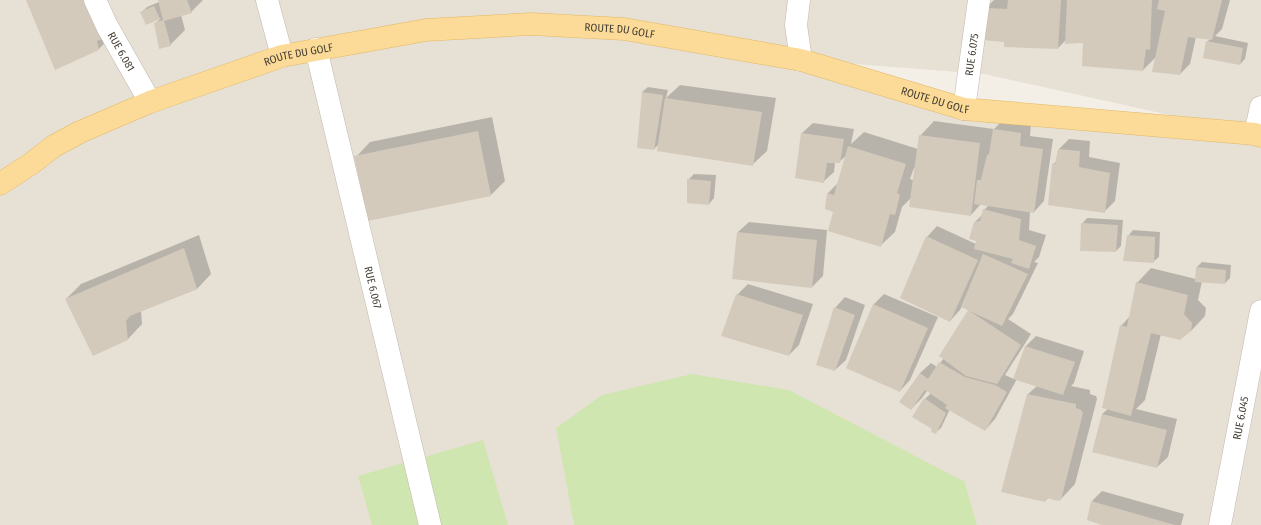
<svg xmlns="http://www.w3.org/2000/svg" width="1261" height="525" font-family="'Fira Sans Condensed',sans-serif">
<rect width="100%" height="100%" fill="#f3efe7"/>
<path fill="#e7e0d5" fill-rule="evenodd" d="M0 0H1261V525H977L965 482 557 428 574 525H0ZM803 60 984 74 1250 133 964 109Z"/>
<g fill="#d0e6b0">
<polygon points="692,374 789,390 965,482 977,525 574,525 556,428 602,395"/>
<polygon points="483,440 508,525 372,525 358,476"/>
</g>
<g fill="#0003" fill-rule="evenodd">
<polygon points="27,0 113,34 99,49 56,69"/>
<polygon points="159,0 203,0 191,12 181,15 185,30 170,45 155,24 161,18 147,24 141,13 147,7 159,2"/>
<polygon points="994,0 1230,0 1222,29 1215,36 1248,43 1245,59 1240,64 1207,42 1210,39 1196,37 1190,64 1180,74 1157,56 1143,70 1084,42 1066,40 1058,48 1005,46 1005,41 986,8"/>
<polygon points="680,85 776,98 767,151 752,165 659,144 654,149 642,92 648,87 668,90 666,98"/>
<polygon points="492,117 505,181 491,195 356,157 370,142"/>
<path d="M1004 119 1031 123 1030 136 1053 139 1044 201 1034 212 1030 211 1029 230 1046 235 1039 257 1034 262 1038 263 1013 314 1008 319 1031 334 1005 375 1014 379 1026 346 1036 336 1084 351 1074 383 1071 386 1090 390V394L1096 396 1097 399 1075 484 1061 499 1048 498 1045 501 1028 394 1037 386 1017 379 995 419 985 430 950 409 941 428 935 433 933 429 925 399 931 393 927 391 922 398 911 409 901 402 920 373 931 363 937 367 944 358 970 310 962 306 960 310 950 321 927 237 937 226 976 244 977 240 975 222 983 214 984 210 989 205 981 204 971 215 911 198 902 207 895 232 880 246 835 211 828 193 838 183 847 155 839 162H835L834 172 823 182 802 133 813 123 854 129 851 144 864 132 918 149 920 136 934 121 994 129ZM914 168H915L913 180 910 179Z"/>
<polygon points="1069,139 1090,141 1089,157 1120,163 1115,201 1104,212 1053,164 1057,161 1059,149"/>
<polygon points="694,174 716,175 714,198 709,204 688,180"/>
<polygon points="1087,218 1123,220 1121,246 1116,251 1082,224"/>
<polygon points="749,222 827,230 823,276 812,287 733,278 738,232"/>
<polygon points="1133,230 1160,232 1159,257 1153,262 1128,236"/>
<polygon points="199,235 211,274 197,289 141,311 142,324 128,339 66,299 81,284"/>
<polygon points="1202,262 1231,265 1230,278 1225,283 1202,281 1198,300 1206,308 1205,316 1191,331 1161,334 1145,400 1136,409 1177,419 1168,457 1157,467 1102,414 1108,409 1121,326 1130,316 1137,283 1151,268 1196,279 1197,267"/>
<polygon points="748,284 813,304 799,345 789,355 737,295"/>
<polygon points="884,294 938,317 910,380 900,391 847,368 874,304"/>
<polygon points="845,297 865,305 846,360 835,370 835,308"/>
<polygon points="1102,491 1184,514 1181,525 1106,525 1088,520 1092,501"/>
</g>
<g fill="#d4cabc">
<polygon points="26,0 86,0 102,39 97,41 99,50 55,70"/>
<polygon points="158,0 187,0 192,13 164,21 171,46 159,49 154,23 163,20"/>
<polygon points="1008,0 1061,0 1058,49 1004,47 1004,42 982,40 985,8 1007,9"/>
<polygon points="1067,0 1152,0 1150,50 1146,49 1143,71 1082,66 1083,43 1065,44"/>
<polygon points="1159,0 1222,0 1212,40 1188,37 1180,75 1152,72 1165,11 1157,9"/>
<polygon points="154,6 160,19 146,25 140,12"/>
<polygon points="1206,41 1243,48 1240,65 1203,58"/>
<polygon points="642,92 663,95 654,150 637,148"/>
<polygon points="665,98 762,112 753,166 657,151"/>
<polygon points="993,129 1021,133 1020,146 1043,149 1034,213 974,204 977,180 981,180 987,155 989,154"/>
<polygon points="478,131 491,196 368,221 354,156"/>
<polygon points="801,133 844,139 840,163 827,163 824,183 795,178"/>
<polygon points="919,135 980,143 971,216 909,207"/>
<polygon points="848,146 906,164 897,193 900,195 895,215 890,214 881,247 828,231 833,212 825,209 827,193 834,195"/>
<polygon points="1058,149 1080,151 1079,167 1110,173 1105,213 1048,205 1052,164 1055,164"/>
<polygon points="687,179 711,181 709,205 687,203"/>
<polygon points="983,209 1021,219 1019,240 1036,246 1029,269 1011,263 1013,259 974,249 976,241 969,239 974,222 980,221"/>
<polygon points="1081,223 1118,225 1116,252 1080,251"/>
<polygon points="737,232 817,240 812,288 732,279"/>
<polygon points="1127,235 1155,237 1154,263 1123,261"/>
<polygon points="926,236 978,260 950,322 900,298"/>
<polygon points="184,248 197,289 130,316 126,321 128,340 93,356 65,299"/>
<polygon points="983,254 1028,274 1002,326 961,307"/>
<polygon points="1196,267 1226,270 1225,284 1195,282"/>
<polygon points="1136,282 1188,295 1184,314 1192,323 1191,331 1180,340 1151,333 1131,416 1102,408 1120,325 1127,327"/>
<polygon points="736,294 803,315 789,356 721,336"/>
<polygon points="873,304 928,328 900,392 846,368"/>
<polygon points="834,307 855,315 835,371 816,365"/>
<polygon points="968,310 1021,345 997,384 966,376 939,356"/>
<polygon points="1025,346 1075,362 1063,395 1013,379"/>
<polygon points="939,362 965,377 995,385 1007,392 985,431 945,408 947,405 925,390 911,410 899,402 920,373 928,379"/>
<polygon points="1027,394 1076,404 1076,408 1081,410 1083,413 1061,500 1058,501 1047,498 1045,502 1001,492"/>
<polygon points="924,398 946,413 936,434 931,432 932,429 912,417"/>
<polygon points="1102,414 1167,430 1157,468 1092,452"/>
<polygon points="1091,501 1175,525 1102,525 1087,520"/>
</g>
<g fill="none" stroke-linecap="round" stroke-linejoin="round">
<g stroke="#c1b9ac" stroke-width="23">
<g id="minor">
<path id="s1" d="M95 0 107 26 150 102"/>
<polyline points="267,0 282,56"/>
<polyline points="799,0 796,25 801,60"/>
<path id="s2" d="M316 49 430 525"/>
<path id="s3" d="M964 109 979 0"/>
<polyline points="1255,134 1261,107"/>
<path id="s4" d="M1220 525 1261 311"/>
</g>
</g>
<g stroke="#e1b867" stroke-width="23">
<g id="major">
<path id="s5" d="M0 184 32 163 54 146 80 132 150 102 282 56 426 30 531 24 624 29 801 60 964 109 1255 134 1261 136"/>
</g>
</g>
<use href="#minor" stroke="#fff" stroke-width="22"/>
<use href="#major" stroke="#fbdb97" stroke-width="22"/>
</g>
<g text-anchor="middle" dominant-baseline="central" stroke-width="3" stroke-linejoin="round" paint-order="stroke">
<g font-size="11" fill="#463f36" stroke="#fff">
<text stroke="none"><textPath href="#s5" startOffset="652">ROUTE DU GOLF</textPath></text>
<text stroke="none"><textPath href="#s1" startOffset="58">RUE 6.081</textPath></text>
<text stroke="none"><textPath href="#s5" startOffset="328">ROUTE DU GOLF</textPath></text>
<text stroke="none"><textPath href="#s3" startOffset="55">RUE 6.075</textPath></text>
<text stroke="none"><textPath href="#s5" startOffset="976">ROUTE DU GOLF</textPath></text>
<text stroke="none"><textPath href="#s2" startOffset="245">RUE 6.067</textPath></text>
<text stroke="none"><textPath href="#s4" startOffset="109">RUE 6.045</textPath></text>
</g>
</g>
</svg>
